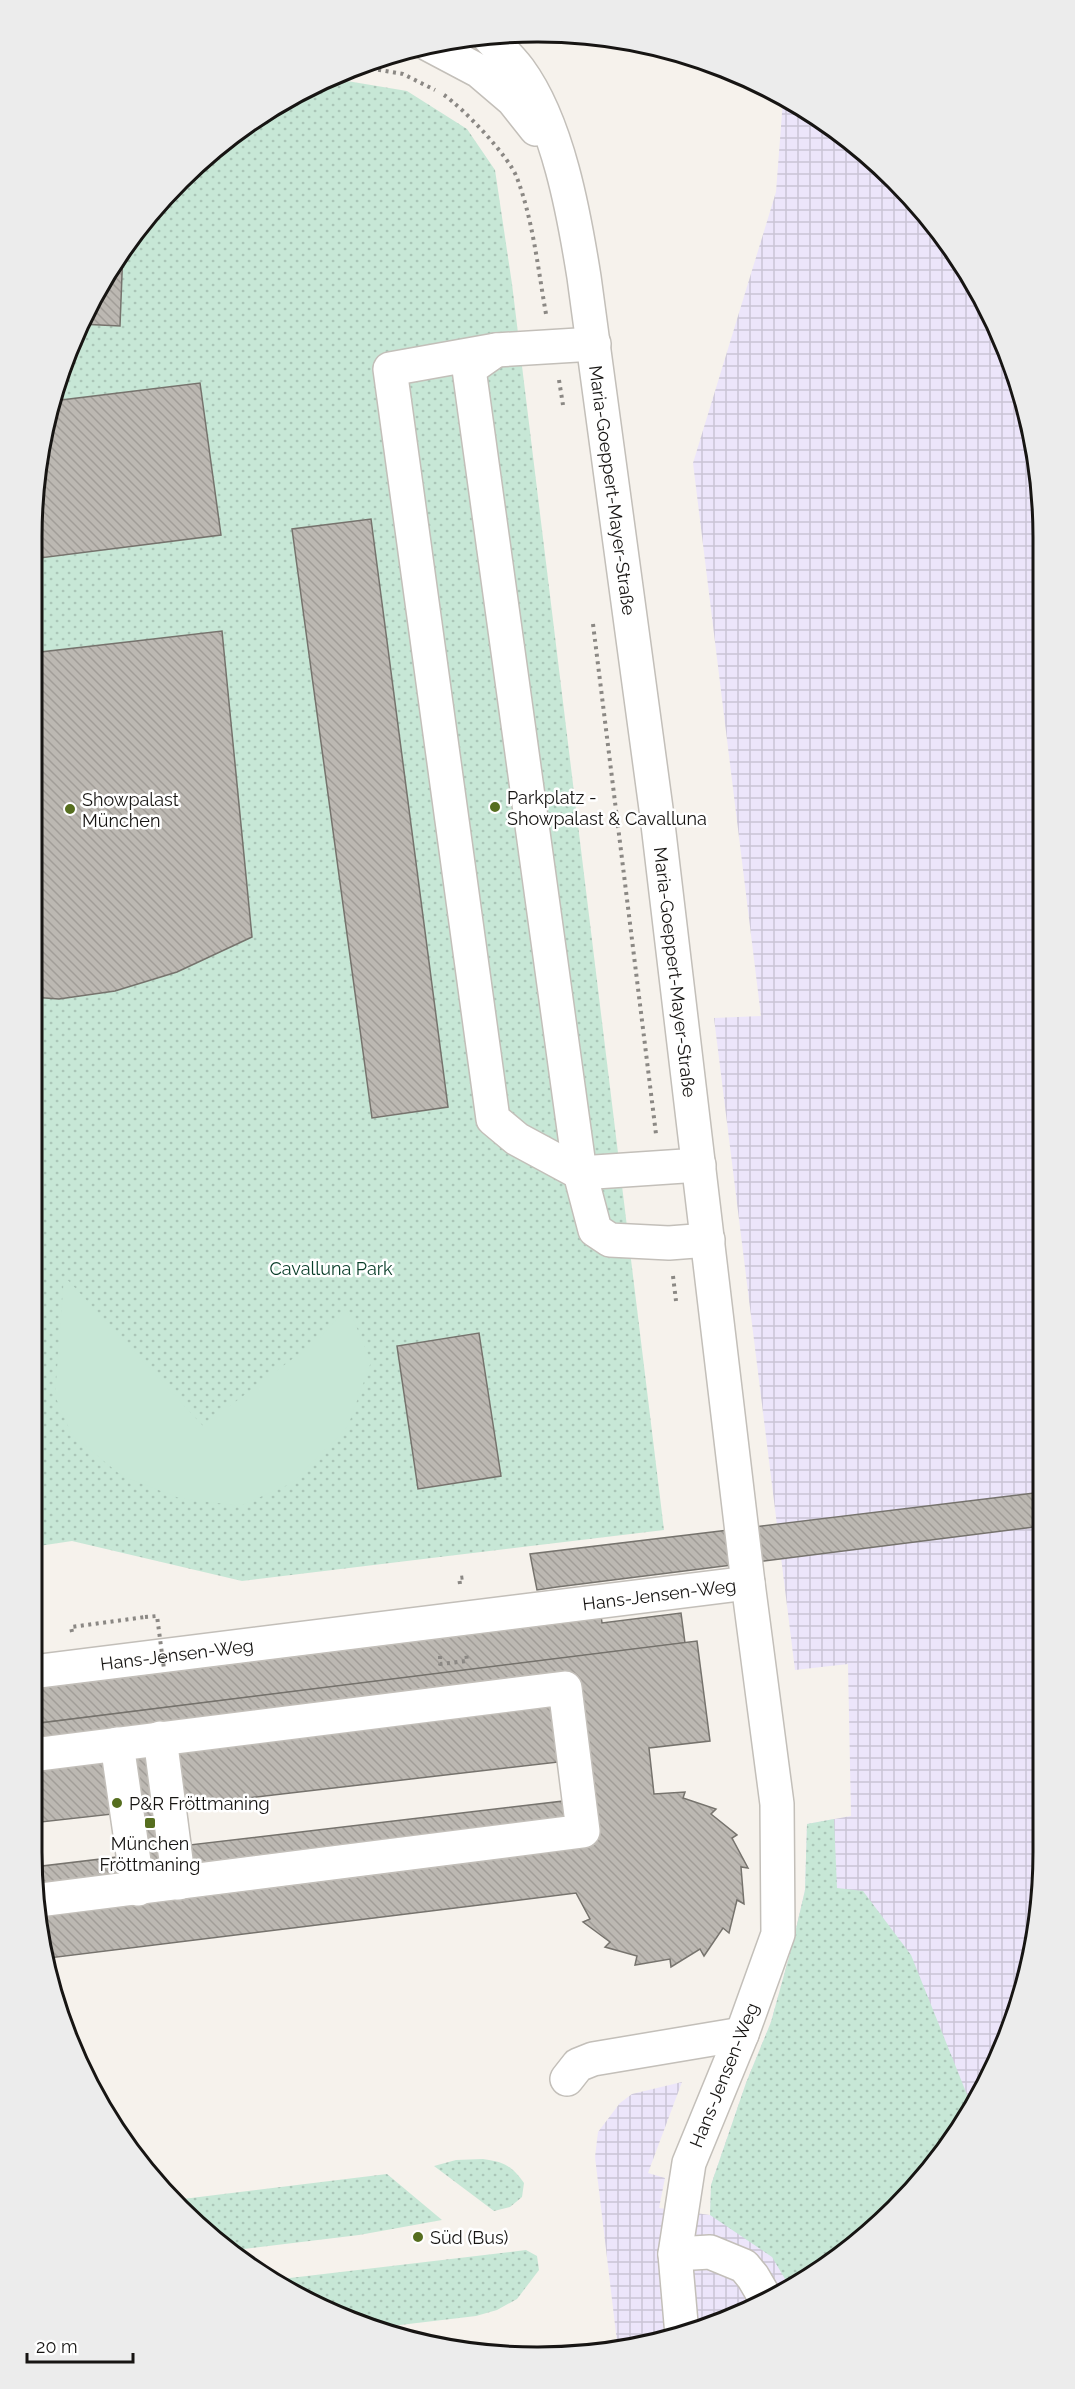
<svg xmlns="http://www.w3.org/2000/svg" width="1075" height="2389" font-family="Raleway,sans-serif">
<defs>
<pattern id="industrial-grid" width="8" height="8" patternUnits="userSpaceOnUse" patternTransform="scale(1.5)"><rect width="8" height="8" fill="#ece5fa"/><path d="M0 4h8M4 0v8" fill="none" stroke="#cac4d5"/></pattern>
<pattern id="grass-dots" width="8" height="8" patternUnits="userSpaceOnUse" patternTransform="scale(1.5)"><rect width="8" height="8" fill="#c7e7d6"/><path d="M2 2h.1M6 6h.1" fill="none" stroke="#aac5b7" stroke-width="1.8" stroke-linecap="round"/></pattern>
<pattern id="building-back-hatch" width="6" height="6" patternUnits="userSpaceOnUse" patternTransform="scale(1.5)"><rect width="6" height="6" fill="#bcb8b2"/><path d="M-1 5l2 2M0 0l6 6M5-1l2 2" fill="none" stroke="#a19d98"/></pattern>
</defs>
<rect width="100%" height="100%" fill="#f6f2ec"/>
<polygon fill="url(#industrial-grid)" points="783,100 845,136 939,229 1005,344 1039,471 1043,1852 1034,1950 1005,2045 918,2185 790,2290 700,2331 618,2350 595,2157 598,2132 620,2103 632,2094 682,2082 648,2173 665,2178 659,2208 710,2215 711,2185 746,2083 771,2022 792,1946 805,1890 807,1824 851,1816 848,1664 795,1670 714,1018 761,1016 693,463 776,192"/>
<g fill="url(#grass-dots)">
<polygon points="329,78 407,91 467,129 495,170 512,284 664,1530 242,1581 72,1541 32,1547 32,537 41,439 70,344 117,257 179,180 256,117"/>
<polygon points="834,1819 837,1888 863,1891 911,1955 970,2102 918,2185 791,2289 772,2257 710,2215 711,2185 746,2083 771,2022 792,1946 805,1890 807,1824"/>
<path d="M483 2159C504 2162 511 2165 524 2183L522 2197 510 2207 494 2211 434 2166 456 2160Z"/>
<polygon points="387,2174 442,2220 359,2235 236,2250 175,2200"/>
<polygon points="526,2250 537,2256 539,2270 517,2299 497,2310 476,2316 383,2327 285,2290 273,2280"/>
</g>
<polygon fill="#c7e7d6" points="64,1276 203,1426 319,1339 346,1309 354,1321 371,1362 348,1426 292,1483 240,1506 179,1498 122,1476 72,1435 55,1396"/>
<g fill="url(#building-back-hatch)" stroke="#76736d" stroke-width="1.5" fill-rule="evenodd">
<polygon points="123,249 120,326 80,324 117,257"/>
<polygon points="200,383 221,535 32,559 32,537 41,439 53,401"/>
<polygon points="371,519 448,1107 372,1118 292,529"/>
<polygon points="222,631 252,937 177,972 115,991 59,999 32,997 32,653"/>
<polygon points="479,1333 501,1476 418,1489 397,1346"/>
<polygon points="1042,1492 1042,1526 557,1587 537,1590 530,1554"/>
<polygon points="681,1613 685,1643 32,1724 32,1685 601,1615 602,1623"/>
<path d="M697 1641 710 1741 649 1748 654 1794 685 1792 683 1798 716 1809 711 1814 737 1835 732 1838 748 1868 741 1867 744 1904 737 1900 729 1933 723 1928 704 1956 700 1949 671 1967 670 1959 635 1965 637 1956 605 1947 610 1942 583 1922 590 1919 576 1893 49 1958 34 1867 117 1857 112 1814 32 1823V1724ZM558 1762 563 1801 190 1845 186 1805Z"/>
</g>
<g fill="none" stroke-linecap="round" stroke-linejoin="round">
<g stroke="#c3bfb9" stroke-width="36">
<g id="minor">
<path id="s1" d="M488 36C498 47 510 58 519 70 558 123 574 214 584 277L657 816 748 1583 777 1804 778 1934 742 2034 689 2163 675 2254 682 2335"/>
<polyline points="428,44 479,71 513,100 536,129"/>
<polyline points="594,344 496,350 390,369 493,1119 517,1139 580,1173 699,1165"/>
<polyline points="496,350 469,369 580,1173 595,1230 610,1240 669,1243 708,1240"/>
<path id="s2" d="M32 1672 748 1583"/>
<polyline points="160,1738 179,1883"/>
<polyline points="117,1744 138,1889"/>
<polyline points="32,1755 565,1688 583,1831 40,1900"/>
<polyline points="567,2079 578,2065 593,2059 742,2034"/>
<polyline points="675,2254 710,2252 744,2266 753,2277 767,2301"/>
</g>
</g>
<g stroke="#8b8884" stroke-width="4" stroke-dasharray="3 4.5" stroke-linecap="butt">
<polyline points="356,66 403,74 435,90"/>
<path d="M444 95C463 108 509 156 517 178 533 220 538 269 546 314"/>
<polyline points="559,380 563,405"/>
<polyline points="593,624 656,1134"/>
<polyline points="673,1276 676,1301"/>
<polyline points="460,1584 459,1578 467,1577"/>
<polyline points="72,1632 71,1627 145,1617"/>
<polyline points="440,1656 440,1664 467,1661 466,1652"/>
</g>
<use href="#minor" stroke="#fff" stroke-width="33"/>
<polyline stroke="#8b8884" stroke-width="4" stroke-dasharray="3 4.5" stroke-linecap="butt" points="145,1617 157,1616 164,1669"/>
</g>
<g fill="#566e1f" stroke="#fff" stroke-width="2">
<circle cx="495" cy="807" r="6"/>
<circle cx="70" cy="809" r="6"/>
<circle cx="117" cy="1803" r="6"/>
<rect x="144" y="1817" width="12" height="12" rx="3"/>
<circle cx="418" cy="2237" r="6"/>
</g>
<g text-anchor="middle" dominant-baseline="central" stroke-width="5" stroke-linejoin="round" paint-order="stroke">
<g font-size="18" fill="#171513" stroke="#fff">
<text stroke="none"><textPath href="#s1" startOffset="480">Maria-Goeppert-Mayer-Straße</textPath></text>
<text stroke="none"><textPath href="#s1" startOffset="966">Maria-Goeppert-Mayer-Straße</textPath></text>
<text stroke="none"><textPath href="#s2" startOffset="632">Hans-Jensen-Weg</textPath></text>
<text stroke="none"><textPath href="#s2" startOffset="146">Hans-Jensen-Weg</textPath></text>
<text transform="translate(724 2075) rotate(-68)">Hans-Jensen-Weg</text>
</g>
<g font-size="18" fill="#171513" stroke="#fff" text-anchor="start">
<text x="507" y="797">Parkplatz -<tspan x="507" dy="21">Showpalast &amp; Cavalluna</tspan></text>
<text x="82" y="799">Showpalast<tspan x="82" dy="21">München</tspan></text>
<text x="129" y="1803">P&amp;R Fröttmaning</text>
<text x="150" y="1843" text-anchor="middle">München<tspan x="150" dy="21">Fröttmaning</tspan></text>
<text x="430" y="2237">Süd (Bus)</text>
</g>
<g font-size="18" fill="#083d28" stroke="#fff">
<text x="331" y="1268">Cavalluna Park</text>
</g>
</g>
<path d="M0 0H1075V2389H0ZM537 42H538A495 495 0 0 1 1033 537V1852A495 495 0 0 1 538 2347H537A495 495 0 0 1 42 1852V537A495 495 0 0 1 537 42Z" fill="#ececec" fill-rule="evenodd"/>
<path fill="none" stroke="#171513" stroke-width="3" d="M537 42H538A495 495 0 0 1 1033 537V1852A495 495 0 0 1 538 2347H537A495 495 0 0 1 42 1852V537A495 495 0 0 1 537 42Z"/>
<path d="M27 2353v9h106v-9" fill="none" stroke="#171513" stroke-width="3"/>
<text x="36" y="2353" font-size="18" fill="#171513" stroke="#ffffff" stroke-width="4.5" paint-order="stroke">20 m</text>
</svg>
